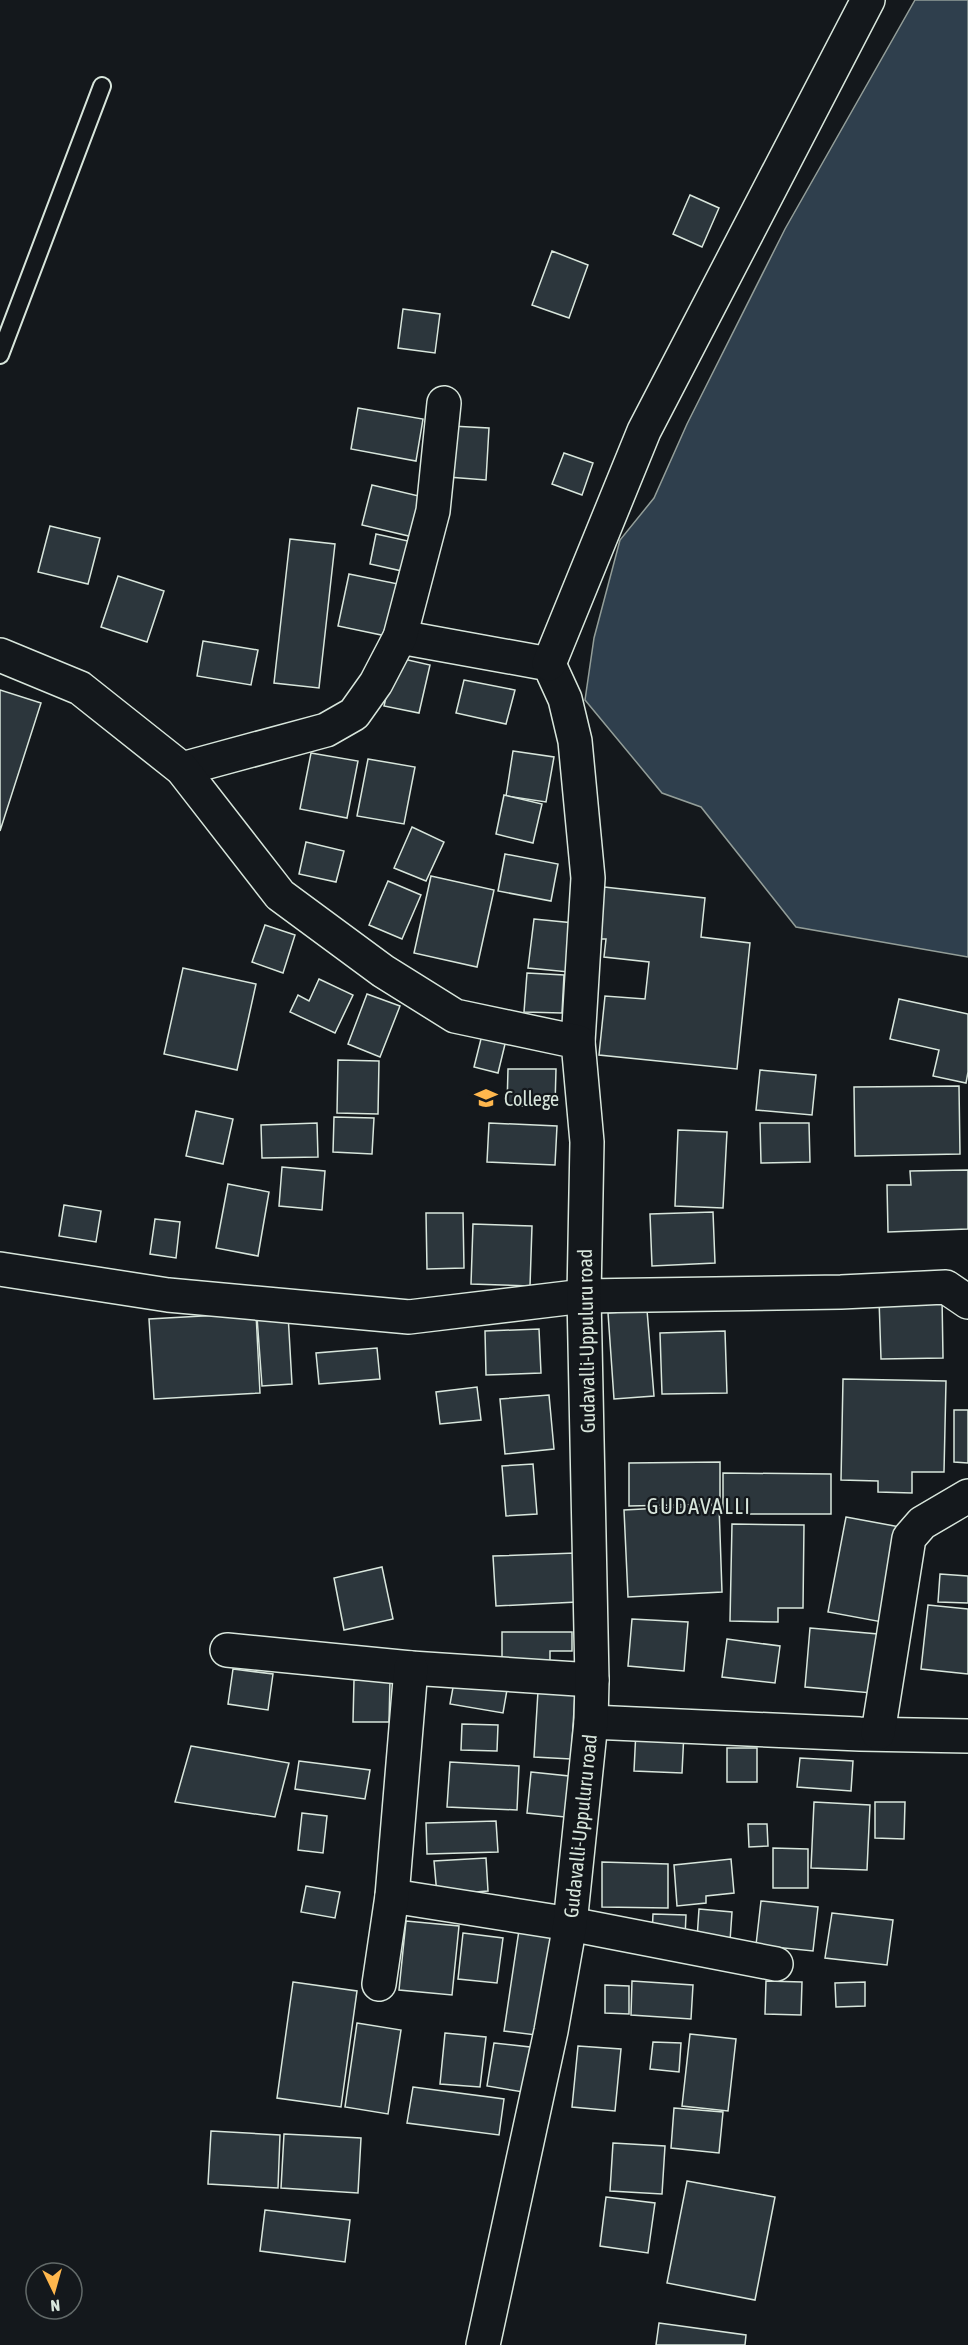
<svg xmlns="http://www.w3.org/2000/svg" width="968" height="2345" font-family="'Asap Condensed',sans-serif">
<rect width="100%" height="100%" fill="#14181c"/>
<polygon fill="#2f3f4d" stroke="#939e99" stroke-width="1.5" points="915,0 968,0 968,957 796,927 701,807 662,793 585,700 594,638 620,540 654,498 687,424 785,229"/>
<g fill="#2c363c" stroke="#d8e6dc" stroke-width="1.5">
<polygon points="690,195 719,208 702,247 673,234"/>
<polygon points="552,251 588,265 569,318 532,305"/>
<polygon points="403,309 440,314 435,353 398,348"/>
<polygon points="358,408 423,419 416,461 351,449"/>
<polygon points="451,426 489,428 486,480 448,477"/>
<polygon points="564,453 593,463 582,495 552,484"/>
<polygon points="372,485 423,497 413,537 362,525"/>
<polygon points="50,526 100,538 88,584 38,572"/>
<polygon points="376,534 408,541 402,571 370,564"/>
<polygon points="290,539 335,544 319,688 274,683"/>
<polygon points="349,574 403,585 391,637 338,626"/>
<polygon points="118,576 164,591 147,642 101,627"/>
<polygon points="203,641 258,650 251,685 197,676"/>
<polygon points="395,657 430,665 419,713 384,706"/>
<polygon points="464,680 515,690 506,724 456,713"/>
<polygon points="0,690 41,703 0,831"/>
<polygon points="513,751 554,757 546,802 506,796"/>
<polygon points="311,753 358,761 347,818 300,809"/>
<polygon points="368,759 415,767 404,824 357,816"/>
<polygon points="504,795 542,804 533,843 496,834"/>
<polygon points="412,827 444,842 426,881 394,868"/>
<polygon points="306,842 344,851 336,882 299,874"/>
<polygon points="505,854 558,864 551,901 498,891"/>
<polygon points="431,876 494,890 477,967 414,953"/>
<polygon points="388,881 421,895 402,939 369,925"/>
<polygon points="604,887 705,898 701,937 750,943 737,1069 599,1055 605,996 645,999 649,962 604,957 606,939 599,939"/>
<polygon points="534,919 574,923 569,972 528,968"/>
<polygon points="265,925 295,935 283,973 252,962"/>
<polygon points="183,968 256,984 237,1070 164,1054"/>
<polygon points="527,973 564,975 562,1013 524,1012"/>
<polygon points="319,979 353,995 335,1033 290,1012 298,995 309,1001"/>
<polygon points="367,994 400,1006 380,1057 348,1044"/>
<polygon points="899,999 968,1014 968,1072 966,1083 933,1076 939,1050 890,1039"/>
<polygon points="482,1035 506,1040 498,1073 474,1067"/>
<polygon points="338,1060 379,1061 378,1114 337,1113"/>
<polygon points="508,1069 556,1069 555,1106 507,1106"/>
<polygon points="760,1070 816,1075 812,1115 756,1110"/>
<polygon points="959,1086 960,1154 855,1156 854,1087"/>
<polygon points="196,1111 233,1119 223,1164 186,1156"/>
<polygon points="334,1117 374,1118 372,1154 333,1152"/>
<polygon points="317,1123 318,1157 262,1158 261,1125"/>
<polygon points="489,1123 557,1126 555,1165 487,1162"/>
<polygon points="760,1123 809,1123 810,1162 761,1163"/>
<polygon points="678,1130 727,1132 723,1208 675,1206"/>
<polygon points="282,1167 325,1171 322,1210 279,1206"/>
<polygon points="968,1170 968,1229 888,1232 887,1185 911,1185 910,1171"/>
<polygon points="228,1184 269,1192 258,1256 216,1248"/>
<polygon points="64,1205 101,1211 96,1242 59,1236"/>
<polygon points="713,1212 715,1263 652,1266 650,1214"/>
<polygon points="426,1213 463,1213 464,1268 427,1269"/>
<polygon points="155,1219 180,1222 176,1258 150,1254"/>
<polygon points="473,1224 532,1226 530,1286 471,1284"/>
<polygon points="942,1297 943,1358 881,1359 879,1299"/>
<polygon points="647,1310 654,1396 614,1399 608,1313"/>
<polygon points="256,1313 260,1393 154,1399 149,1319"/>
<polygon points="288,1314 292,1384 262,1386 257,1317"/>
<polygon points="539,1329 541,1373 486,1375 485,1331"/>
<polygon points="725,1331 727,1393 662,1394 660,1333"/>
<polygon points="377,1348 380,1379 319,1384 316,1353"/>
<polygon points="843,1379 946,1381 944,1472 912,1472 912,1493 878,1492 878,1481 841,1480"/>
<polygon points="477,1387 481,1420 440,1424 436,1392"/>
<polygon points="549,1395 554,1449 505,1454 500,1399"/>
<polygon points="954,1410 968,1410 968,1463 954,1462"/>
<polygon points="720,1462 720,1504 629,1506 629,1463"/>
<polygon points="533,1464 537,1514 506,1516 502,1466"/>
<polygon points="723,1473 831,1474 831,1514 723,1514"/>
<polygon points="719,1505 722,1592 628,1597 624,1510"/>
<polygon points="846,1517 900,1527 882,1622 828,1612"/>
<polygon points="732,1524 804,1525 803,1608 778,1608 778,1622 730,1621"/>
<polygon points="575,1553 577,1602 496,1606 493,1556"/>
<polygon points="382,1567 393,1619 344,1630 334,1578"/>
<polygon points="940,1574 968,1576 968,1603 938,1602"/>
<polygon points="928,1605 968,1609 968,1674 921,1669"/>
<polygon points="632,1619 688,1622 684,1671 628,1666"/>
<polygon points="810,1628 878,1634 872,1693 805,1687"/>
<polygon points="502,1632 572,1632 572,1651 550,1651 550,1663 502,1663"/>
<polygon points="727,1639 780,1646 775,1683 722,1677"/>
<polygon points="233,1669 273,1674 268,1710 228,1704"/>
<polygon points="354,1680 390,1681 389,1722 353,1722"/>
<polygon points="454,1682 507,1690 503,1713 450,1704"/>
<polygon points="538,1691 575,1694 571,1759 534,1757"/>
<polygon points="462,1724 498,1725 497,1751 461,1750"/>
<polygon points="636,1730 684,1732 682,1773 634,1771"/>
<polygon points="191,1746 289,1763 275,1817 175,1802"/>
<rect x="727" y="1748" width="30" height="34"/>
<polygon points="800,1758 853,1761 851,1791 797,1787"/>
<polygon points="299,1761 370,1770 365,1799 295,1789"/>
<polygon points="450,1762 519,1766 517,1810 447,1807"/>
<polygon points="531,1772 569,1776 565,1817 527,1813"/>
<polygon points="814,1802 870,1805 867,1870 811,1868"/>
<polygon points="875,1802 905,1802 904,1839 875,1838"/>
<polygon points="302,1813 327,1816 323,1853 298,1850"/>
<polygon points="496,1821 498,1852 427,1854 426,1823"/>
<polygon points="748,1824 767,1824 768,1846 749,1847"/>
<polygon points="773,1848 808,1849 808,1888 773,1888"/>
<polygon points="486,1858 488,1891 437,1895 434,1861"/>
<polygon points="731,1859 734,1893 706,1896 706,1903 677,1906 674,1865"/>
<polygon points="602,1862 668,1864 668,1908 602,1907"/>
<polygon points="306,1886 340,1892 335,1918 301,1912"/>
<polygon points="761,1901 818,1907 813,1951 756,1945"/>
<polygon points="699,1909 732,1912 730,1941 697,1939"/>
<polygon points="832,1913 893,1920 887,1965 825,1958"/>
<polygon points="653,1914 686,1915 685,1937 652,1936"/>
<polygon points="406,1921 459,1926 452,1995 399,1990"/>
<polygon points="519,1930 551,1935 536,2035 504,2031"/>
<polygon points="463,1933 503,1938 497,1983 458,1979"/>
<polygon points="632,1981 693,1985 691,2019 631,2015"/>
<polygon points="766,1981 802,1982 801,2015 765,2014"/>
<polygon points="293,1982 357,1991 341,2107 277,2098"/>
<polygon points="865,1982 865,2006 836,2007 835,1983"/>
<polygon points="605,1985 629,1986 629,2014 605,2013"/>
<polygon points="357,2023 401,2030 388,2114 345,2107"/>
<polygon points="445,2033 486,2037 480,2087 440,2084"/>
<polygon points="690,2034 736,2039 728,2111 682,2106"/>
<polygon points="653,2042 681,2043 679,2072 650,2069"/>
<polygon points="494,2043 530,2047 523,2092 487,2086"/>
<polygon points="578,2046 621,2049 615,2111 572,2107"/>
<polygon points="413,2087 504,2099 499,2135 407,2123"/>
<polygon points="674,2108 723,2112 719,2153 671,2148"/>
<polygon points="211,2131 280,2135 278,2188 208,2184"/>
<polygon points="284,2134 361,2138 358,2193 281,2188"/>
<polygon points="613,2143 665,2146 662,2194 610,2191"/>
<polygon points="687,2181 775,2197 755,2300 667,2283"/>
<polygon points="606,2197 655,2203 648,2253 600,2246"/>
<polygon points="265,2210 350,2220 345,2262 260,2251"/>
<polygon points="659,2323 746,2335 745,2345 656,2345"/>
</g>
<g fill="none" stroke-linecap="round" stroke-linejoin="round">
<g stroke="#d8e6dc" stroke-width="20">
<polyline id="service" points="0,355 102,86"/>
</g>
<g stroke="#d8e6dc" stroke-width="36">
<g id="minor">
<polyline points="400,637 549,664 565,699 575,741 588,878 578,1042"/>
<polyline points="549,664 644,431 868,0"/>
<polyline points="182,769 326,730 354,714 376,683 400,637 433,511 444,403"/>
<polyline points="0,1269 168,1295 409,1317 584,1296 841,1292 946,1287 968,1302"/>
<polyline points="227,1650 411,1668 592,1680"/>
<polyline points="591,1722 860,1734 968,1736"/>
<polyline points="878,1733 909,1538 922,1523 968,1496"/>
<polyline points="392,1896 570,1924 776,1964"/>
<polyline points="379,1984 392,1896 411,1668"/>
</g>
</g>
<g stroke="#d8e6dc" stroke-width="36">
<polyline id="secondary" points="0,655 80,688 182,769 280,895 383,971 455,1016 578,1042 587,1142 584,1296 592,1680 591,1722 570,1924 551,2031 483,2345"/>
</g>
<use href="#service" stroke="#14181c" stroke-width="16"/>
<use href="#minor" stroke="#14181c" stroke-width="33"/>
<use href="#secondary" stroke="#14181c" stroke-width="33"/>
</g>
<defs>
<g id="university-bare" transform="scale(1.8)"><path d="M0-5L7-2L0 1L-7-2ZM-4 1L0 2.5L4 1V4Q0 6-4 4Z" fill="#ffb74d" stroke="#14181c" stroke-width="2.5" paint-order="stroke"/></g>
</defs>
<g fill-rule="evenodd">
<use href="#university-bare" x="486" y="1098"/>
</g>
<g text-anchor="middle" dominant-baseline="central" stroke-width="4.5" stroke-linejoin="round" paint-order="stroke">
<g font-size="20" fill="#d8e6dc" stroke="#14181c" text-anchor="start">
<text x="504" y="1098">College</text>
</g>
<g font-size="20" fill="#d8e6dc" stroke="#14181c">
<text transform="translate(586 1341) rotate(-91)">Gudavalli-Uppuluru road</text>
<text transform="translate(580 1826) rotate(-84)">Gudavalli-Uppuluru road</text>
</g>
<g font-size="22" letter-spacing="1.5" fill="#d8e6dc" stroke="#14181c">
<text x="699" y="1506">GUDAVALLI</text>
</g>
</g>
<g transform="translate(54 2291) rotate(175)"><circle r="28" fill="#14181c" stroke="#626a69" stroke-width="1.5"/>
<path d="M0-4.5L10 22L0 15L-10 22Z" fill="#ffb74d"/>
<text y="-9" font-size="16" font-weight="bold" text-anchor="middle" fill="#d8e6dc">N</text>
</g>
</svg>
